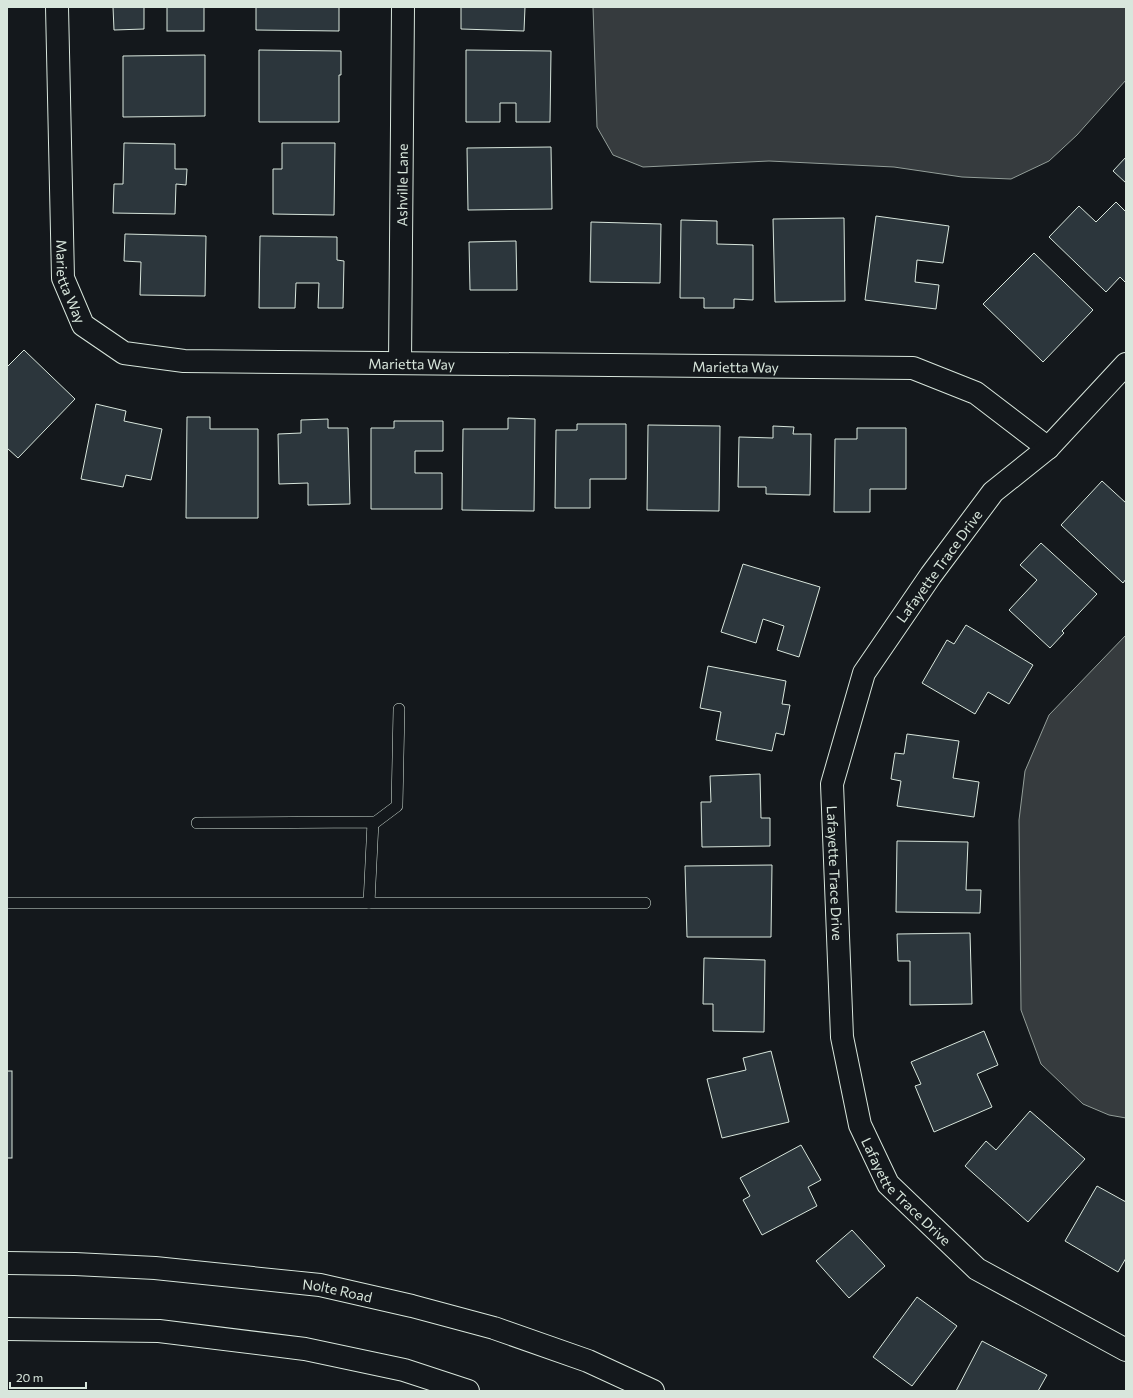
<svg xmlns="http://www.w3.org/2000/svg" width="1133" height="1398" font-family="Commissioner,sans-serif">
<rect width="100%" height="100%" fill="#14181c"/>
<g fill="#363b3e" stroke="#939e99">
<polygon points="593,7 1126,7 1126,80 1077,135 1049,161 1011,179 962,177 894,167 769,161 643,167 613,155 597,127"/>
<polygon points="1126,635 1126,1118 1109,1115 1083,1104 1041,1064 1021,1010 1019,820 1025,771 1049,715"/>
</g>
<g fill="#2c363c" stroke="#d8e6dc">
<polygon points="113,7 144,7 144,29 114,30"/>
<rect x="167" y="7" width="37" height="24"/>
<polygon points="256,7 339,7 339,31 256,30"/>
<polygon points="461,7 525,7 524,31 461,29"/>
<polygon points="259,50 341,51 341,75 339,75 339,122 259,122"/>
<polygon points="466,50 551,51 550,122 516,122 516,103 500,103 500,122 466,122"/>
<polygon points="205,55 205,116 123,117 123,56"/>
<polygon points="124,143 175,144 175,169 187,169 186,185 176,184 175,214 113,213 114,184 123,184"/>
<polygon points="282,143 335,143 334,215 273,214 273,169 282,169"/>
<polygon points="551,147 552,209 468,210 467,148"/>
<polygon points="1126,157 1126,183 1113,171"/>
<polygon points="1116,202 1126,212 1126,281 1125,282 1120,277 1106,292 1049,237 1079,206 1096,222"/>
<polygon points="876,216 949,226 943,263 917,260 915,282 939,285 936,309 865,300"/>
<polygon points="844,218 845,301 775,302 773,219"/>
<polygon points="681,220 717,221 717,244 753,245 753,300 734,299 734,308 704,308 704,298 680,298"/>
<polygon points="591,222 661,224 660,283 590,282"/>
<polygon points="125,234 206,236 205,296 140,295 141,262 124,261"/>
<polygon points="260,236 337,237 337,260 344,261 343,308 318,308 319,283 296,283 295,308 259,308"/>
<polygon points="516,241 517,290 470,290 469,242"/>
<polygon points="1034,253 1093,310 1043,362 983,304"/>
<polygon points="24,350 75,399 18,458 7,448 7,367"/>
<polygon points="96,404 126,411 124,421 162,429 151,480 126,475 123,487 81,479"/>
<polygon points="187,417 210,417 210,429 258,429 258,518 186,518"/>
<polygon points="508,418 535,419 534,511 462,510 463,429 508,429"/>
<polygon points="328,419 328,428 348,428 350,504 308,505 308,483 279,484 278,434 301,433 301,420"/>
<polygon points="394,421 443,421 443,451 415,451 415,473 442,473 442,509 371,509 371,428 394,428"/>
<polygon points="577,424 626,424 626,479 590,479 590,508 555,508 556,430 577,430"/>
<polygon points="648,425 720,426 719,511 647,510"/>
<polygon points="773,426 794,427 793,434 811,434 810,495 766,494 766,487 738,487 739,437 773,438"/>
<polygon points="857,428 906,428 906,489 870,489 870,512 834,512 835,439 857,439"/>
<polygon points="1102,481 1126,503 1126,579 1123,583 1061,525"/>
<polygon points="1041,543 1097,594 1062,631 1064,633 1050,648 1009,610 1037,580 1020,565"/>
<polygon points="743,564 820,587 799,657 777,650 784,626 763,619 756,643 721,632"/>
<polygon points="966,625 1033,665 1009,704 988,692 975,714 922,683 947,640 954,644"/>
<polygon points="708,666 786,681 782,704 790,705 784,735 776,733 772,751 716,740 721,712 700,708"/>
<polygon points="907,734 959,741 953,778 979,782 974,817 897,806 901,781 891,779 895,753 904,754"/>
<polygon points="760,774 761,818 770,818 770,846 702,847 701,802 711,802 710,776"/>
<polygon points="897,841 968,842 966,890 981,890 980,913 896,912"/>
<polygon points="772,865 771,937 687,937 685,866"/>
<polygon points="970,933 972,1004 910,1005 910,961 898,961 897,934"/>
<polygon points="704,958 765,960 764,1032 713,1031 713,1004 703,1004"/>
<polygon points="984,1031 998,1065 977,1074 992,1107 934,1132 915,1086 921,1084 911,1062"/>
<polygon points="771,1051 789,1122 722,1138 707,1079 746,1070 743,1058"/>
<rect x="7" y="1071" width="5" height="87"/>
<polygon points="1030,1111 1085,1159 1028,1222 965,1166 986,1141 996,1150"/>
<polygon points="801,1145 821,1180 808,1187 817,1206 762,1235 743,1200 750,1196 740,1178"/>
<polygon points="1097,1186 1126,1202 1126,1258 1118,1272 1065,1241"/>
<polygon points="852,1230 885,1266 849,1298 816,1261"/>
<polygon points="917,1297 957,1326 912,1386 873,1357"/>
<polygon points="982,1341 1047,1375 1038,1391 956,1391"/>
</g>
<g fill="none" stroke-linecap="round" stroke-linejoin="round">
<g stroke="#d8e6dc" stroke-width="12">
<g id="lane">
<polyline points="197,823 373,822 369,903"/>
<polyline points="373,824 397,806 399,709"/>
<polyline points="7,903 645,903"/>
</g>
</g>
<g stroke="#d8e6dc" stroke-width="24">
<g id="street">
<path id="s1" d="M57 7 63 278 83 325 124 353 184 361 913 368 976 393 1048 448"/>
<path id="s2" d="M400 363 403 7"/>
<path id="s3" d="M1126 364 1048 448 993 492 931 575 864 673 832 784 842 1037 860 1125 888 1184 977 1269 1126 1350"/>
</g>
</g>
<g stroke="#d8e6dc" stroke-width="24">
<g id="secondary">
<path id="s4" d="M7 1263 75 1264 155 1268 320 1285 412 1306 494 1328 588 1361 653 1391"/>
<polyline points="7,1329 159,1331 305,1349 404,1370 468,1391"/>
</g>
</g>
<use href="#lane" stroke="#14181c" stroke-width="11"/>
<use href="#street" stroke="#14181c" stroke-width="22"/>
<use href="#secondary" stroke="#14181c" stroke-width="22"/>
</g>
<g text-anchor="middle" dominant-baseline="central" stroke-width="3" stroke-linejoin="round" paint-order="stroke">
<g font-size="14" fill="#d8e6dc" stroke="#14181c">
<text stroke="none"><textPath href="#s2" startOffset="178">Ashville Lane</textPath></text>
<text stroke="none"><textPath href="#s1" startOffset="276">Marietta Way</textPath></text>
<text stroke="none"><textPath href="#s1" startOffset="660">Marietta Way</textPath></text>
<text stroke="none"><textPath href="#s1" startOffset="984">Marietta Way</textPath></text>
<text transform="translate(939 566) rotate(-54)">Lafayette Trace Drive</text>
<text stroke="none"><textPath href="#s3" startOffset="612">Lafayette Trace Drive</textPath></text>
<text stroke="none"><textPath href="#s3" startOffset="948">Lafayette Trace Drive</textPath></text>
<text stroke="none"><textPath href="#s4" startOffset="332">Nolte Road</textPath></text>
</g>
</g>
<rect width="1133" height="1398" fill="none" stroke="#d8e6dc" stroke-width="16"/>
<path d="M10 1382v6h76v-6" fill="none" stroke="#d8e6dc" stroke-width="2"/>
<text x="16" y="1382" font-size="12" fill="#d8e6dc" stroke="#14181c" stroke-width="3" paint-order="stroke">20 m</text>
</svg>
